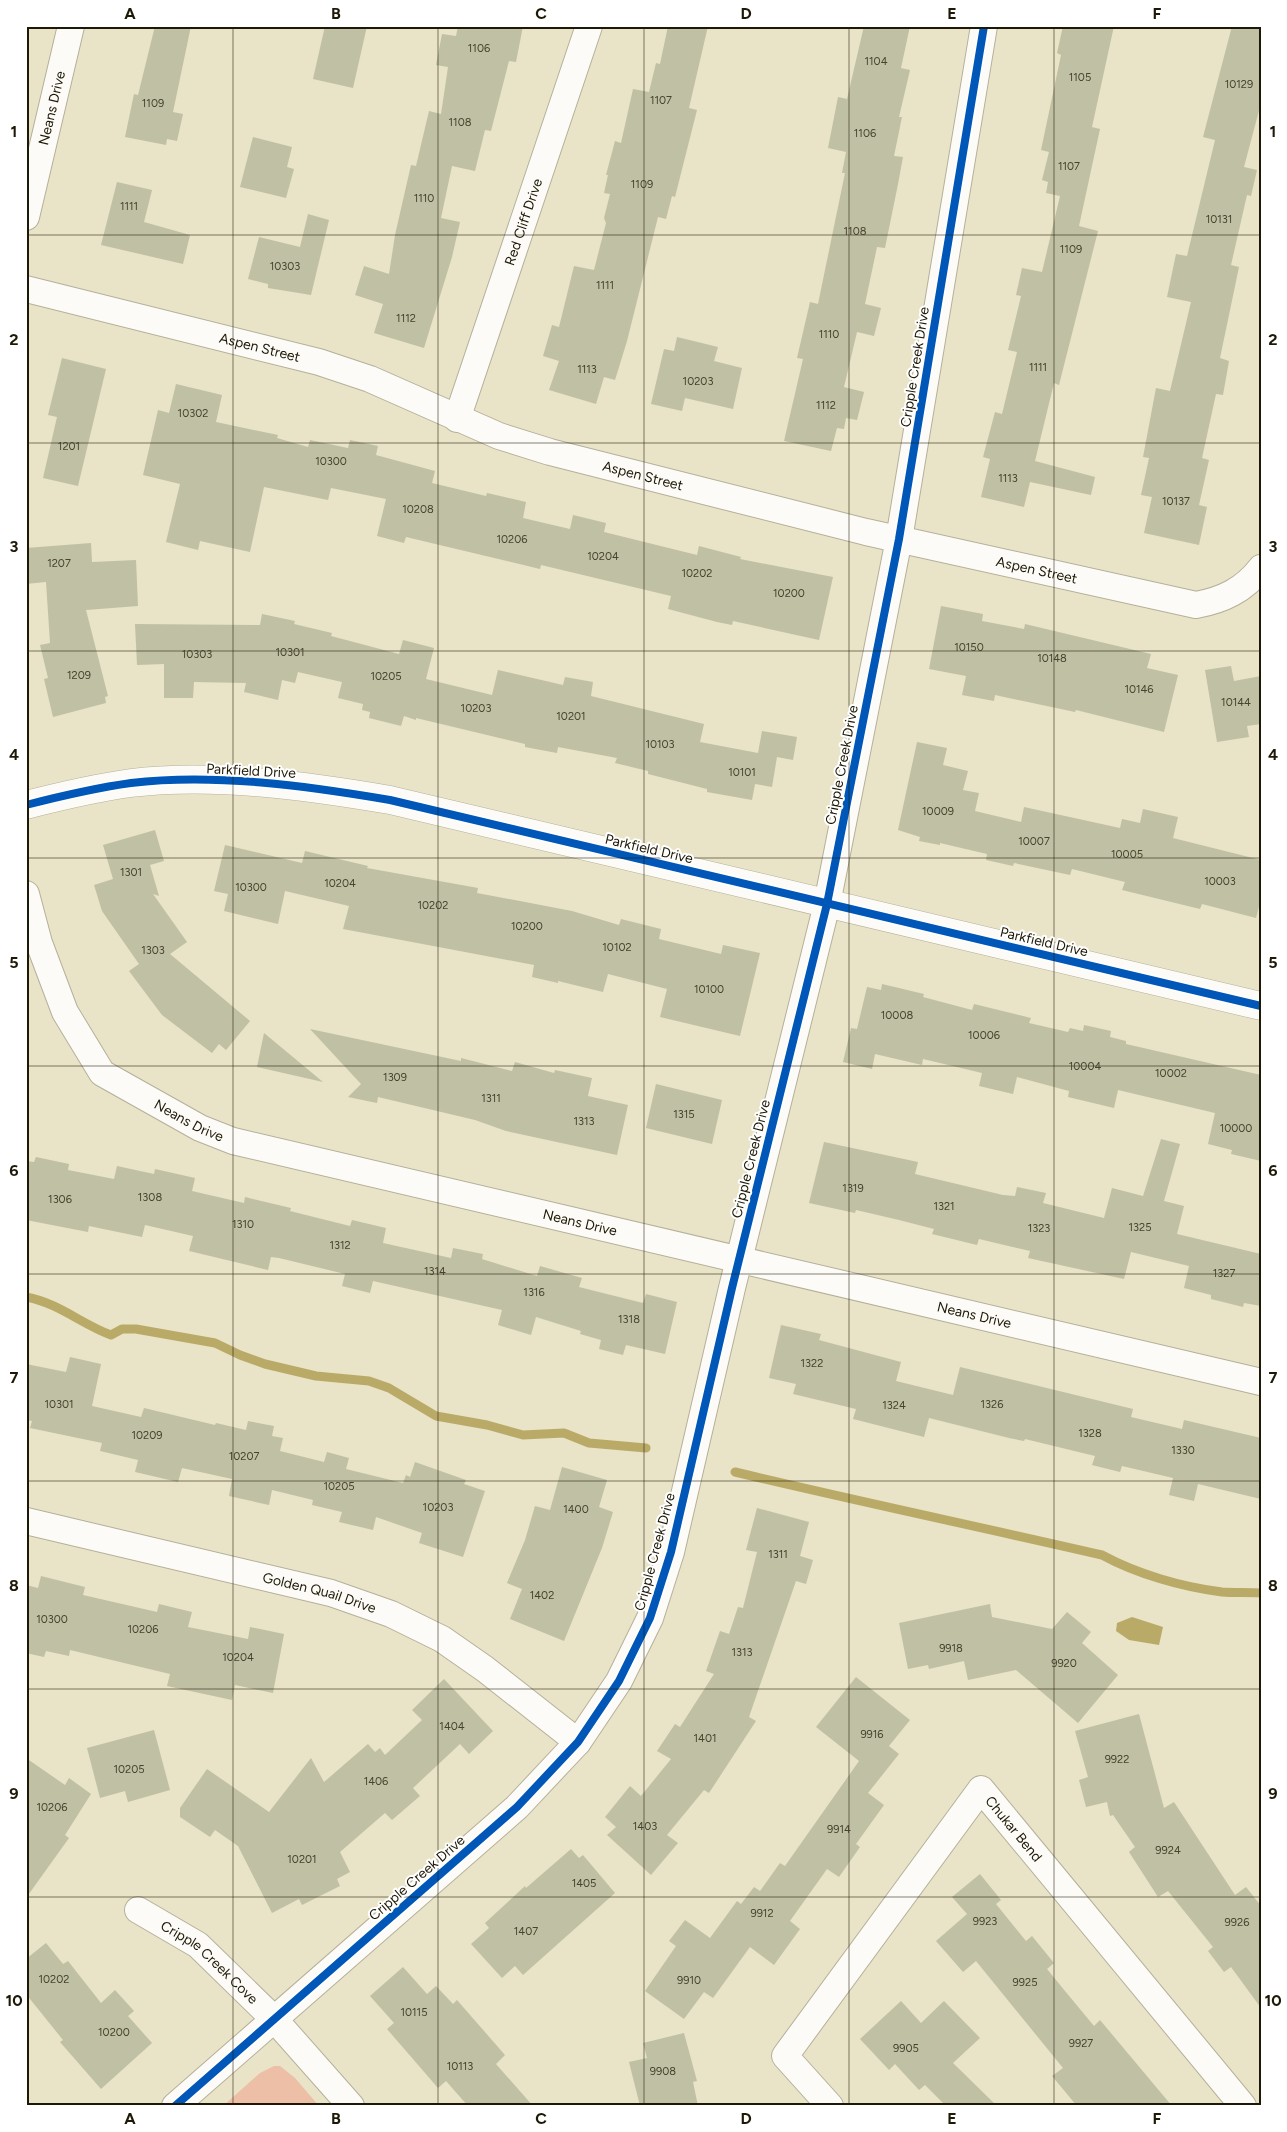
<svg xmlns="http://www.w3.org/2000/svg" width="1287" height="2132" font-family="Figtree,sans-serif">
<rect width="100%" height="100%" fill="#e9e3c7"/>
<polygon fill="#edbfa7" points="274,2066 280,2066 295,2078 319,2106 223,2106 260,2073"/>
<polygon fill="#baaa67" points="1132,1617 1163,1627 1159,1645 1129,1640 1116,1631 1117,1623"/>
<g fill="none" stroke-linecap="round" stroke-linejoin="round">
<g stroke="#baaa67" stroke-width="9">
<path d="M26 1297C59 1303 81 1324 111 1335L122 1329H136L215 1343 240 1355 265 1364 316 1376 369 1381 389 1388 436 1416 487 1425 523 1435 564 1433 589 1443 646 1448"/>
<path d="M735 1472C857 1501 980 1527 1102 1555 1137 1574 1182 1587 1222 1592 1234 1593 1248 1592 1261 1593"/>
</g>
</g>
<g fill="#c0c0a4">
<polygon points="155,26 191,26 173,112 183,114 177,141 167,139 166,145 125,137 134,94 138,95"/>
<polygon points="325,26 367,26 353,88 313,79"/>
<polygon points="458,26 523,26 516,62 509,61 491,131 485,130 475,171 452,166 441,218 460,222 452,257 424,348 374,333 383,304 355,295 364,266 389,274 395,235 411,165 416,166 429,111 441,114 448,67 436,65 442,34 456,36"/>
<polygon points="668,26 708,26 689,108 697,110 675,197 672,196 666,219 658,217 627,341 615,380 604,377 596,404 549,390 559,361 543,356 552,325 559,327 574,266 594,270 606,223 604,218 610,194 604,193 608,175 606,175 615,141 621,143 633,89 649,92 656,63 660,64"/>
<polygon points="864,26 910,26 901,68 910,70 899,117 902,117 894,156 903,157 898,184 885,248 877,247 865,304 881,308 874,336 857,332 844,387 864,392 857,420 846,418 844,429 837,428 831,451 784,441 803,359 797,358 810,302 818,304 845,173 842,173 846,152 828,148 838,97 847,99"/>
<polygon points="1063,26 1114,26 1092,127 1100,129 1079,226 1098,231 1059,385 1054,383 1035,461 1095,477 1091,495 1030,482 1024,507 981,497 990,459 983,457 995,412 1002,414 1017,352 1008,350 1021,296 1016,295 1022,268 1042,272 1060,196 1046,193 1048,182 1042,180 1049,152 1041,150 1061,55 1057,53"/>
<polygon points="1232,26 1261,26 1261,103 1244,167 1257,170 1251,196 1247,195 1231,265 1239,267 1220,358 1229,361 1223,395 1216,394 1202,458 1209,460 1199,505 1207,507 1199,545 1144,533 1152,497 1141,495 1149,458 1143,457 1156,388 1170,391 1191,302 1167,297 1176,254 1187,256 1215,140 1203,137"/>
<polygon points="253,137 292,147 287,167 294,169 286,198 240,187"/>
<polygon points="117,182 152,190 144,222 190,235 183,264 101,245"/>
<polygon points="308,214 329,220 311,295 268,288 268,284 248,279 259,237 300,247"/>
<polygon points="677,337 718,347 714,361 742,368 733,409 685,398 682,411 651,404 664,349 674,351"/>
<polygon points="62,358 106,369 78,486 43,478 57,417 48,415"/>
<polygon points="176,384 222,395 216,422 278,435 277,438 308,447 310,440 348,448 350,440 378,446 376,455 435,471 432,483 486,496 487,493 526,502 523,518 570,529 573,515 606,523 604,532 697,555 699,546 741,557 740,559 833,577 819,640 733,621 732,625 717,622 668,609 671,596 541,565 540,569 406,537 404,543 377,536 386,499 331,488 328,500 264,487 250,552 200,541 198,550 166,542 180,484 143,475 158,410 169,413"/>
<polygon points="91,543 92,562 136,560 138,606 86,610 108,696 105,697 106,703 53,717 44,679 48,678 40,645 50,643 46,582 26,584 26,548"/>
<polygon points="941,606 983,614 982,621 1024,629 1025,624 1151,654 1147,668 1178,675 1164,732 1076,710 1075,712 995,695 994,701 962,695 966,676 929,669"/>
<polygon points="262,614 295,621 294,624 332,633 331,636 399,654 403,640 434,648 426,679 492,695 498,670 563,685 565,677 593,682 591,696 704,724 700,742 758,753 762,731 797,737 793,760 777,757 772,787 755,784 752,800 707,792 707,789 648,774 648,771 615,763 617,758 558,747 557,753 525,747 525,744 416,718 416,720 404,716 401,726 369,718 370,712 362,710 363,704 338,698 342,682 298,672 295,683 282,680 278,700 244,692 246,683 194,682 193,698 164,698 164,664 137,665 135,624 260,625"/>
<polygon points="1231,666 1234,681 1261,676 1261,724 1247,726 1249,737 1217,742 1205,670"/>
<polygon points="917,742 947,748 943,765 968,771 963,790 979,793 975,811 1021,822 1024,807 1120,828 1122,819 1140,823 1143,809 1178,817 1173,838 1261,860 1261,899 1256,918 1202,904 1200,909 1122,890 1125,882 1072,869 1070,875 1014,863 1013,866 986,860 987,854 940,843 940,845 919,841 920,837 898,830"/>
<polygon points="155,830 164,861 150,865 159,896 153,894 187,942 170,954 250,1021 226,1050 219,1044 212,1053 162,1015 129,971 139,964 102,911 94,885 113,879 103,845"/>
<polygon points="225,845 302,863 305,851 368,866 367,868 478,888 477,893 572,911 619,925 621,919 661,929 659,939 721,954 723,945 760,953 740,1036 660,1017 667,989 608,974 603,992 558,981 558,983 532,977 534,965 343,929 349,906 285,891 278,924 224,911 228,894 214,891"/>
<polygon points="882,984 924,994 923,997 972,1010 974,1004 1031,1018 1029,1023 1068,1032 1070,1028 1083,1031 1084,1025 1111,1031 1110,1037 1126,1041 1126,1044 1261,1075 1261,1161 1231,1154 1232,1150 1208,1144 1215,1113 1118,1090 1114,1108 1068,1097 1069,1091 1017,1077 1013,1094 979,1086 982,1073 923,1059 922,1065 875,1054 872,1069 843,1062 851,1028 857,1029 867,987 881,990"/>
<polygon points="310,1029 461,1061 461,1058 512,1071 515,1062 554,1073 555,1070 592,1078 588,1096 628,1105 617,1155 506,1131 475,1120 378,1097 377,1103 348,1097 361,1084"/>
<polygon points="264,1033 323,1082 257,1067"/>
<polygon points="656,1084 722,1100 712,1144 646,1128"/>
<polygon points="1161,1139 1180,1144 1164,1201 1184,1206 1177,1234 1261,1254 1261,1306 1244,1303 1243,1307 1211,1299 1211,1295 1184,1288 1189,1266 1131,1252 1124,1279 1028,1258 1030,1251 979,1239 977,1245 932,1234 934,1229 899,1220 856,1210 855,1213 809,1203 824,1142 918,1162 915,1174 1003,1195 1015,1196 1017,1187 1046,1193 1043,1203 1104,1218 1112,1188 1143,1196"/>
<polygon points="36,1157 69,1164 68,1170 114,1179 117,1166 154,1174 155,1169 195,1178 192,1191 244,1203 245,1197 291,1208 290,1211 350,1226 352,1220 386,1228 383,1243 451,1258 453,1248 483,1254 482,1259 537,1276 540,1266 582,1278 579,1287 643,1303 646,1294 677,1302 665,1354 626,1345 623,1355 599,1349 601,1340 580,1334 581,1331 536,1317 531,1335 498,1325 502,1310 373,1281 370,1293 342,1286 345,1274 279,1258 271,1257 268,1270 189,1251 193,1236 145,1225 142,1237 89,1226 88,1232 26,1220 26,1161 34,1162"/>
<polygon points="781,1325 821,1334 819,1340 901,1362 896,1381 953,1395 960,1367 1133,1409 1131,1417 1182,1429 1184,1420 1261,1438 1261,1499 1198,1484 1194,1501 1169,1495 1173,1478 1122,1466 1120,1472 1092,1465 1095,1456 1025,1439 1024,1441 1009,1438 929,1418 924,1437 853,1419 856,1409 793,1394 796,1384 769,1378"/>
<polygon points="70,1357 101,1364 92,1406 141,1417 144,1408 215,1425 216,1423 246,1430 248,1421 274,1426 272,1436 283,1438 280,1451 324,1462 327,1452 349,1458 346,1469 403,1483 406,1475 410,1477 415,1462 466,1480 464,1484 485,1491 463,1557 419,1543 422,1533 376,1517 373,1530 339,1522 342,1512 312,1505 313,1500 272,1490 269,1505 229,1496 232,1479 182,1468 178,1482 135,1472 138,1460 100,1451 102,1443 30,1428 32,1421 26,1420 26,1364 66,1372"/>
<polygon points="562,1467 607,1480 599,1507 613,1512 602,1548 564,1641 510,1619 522,1589 507,1583 525,1540 535,1506 550,1510"/>
<polygon points="757,1508 809,1522 800,1556 813,1560 806,1584 796,1581 749,1717 756,1721 709,1793 704,1790 667,1835 678,1843 651,1875 607,1835 616,1827 605,1817 630,1786 641,1796 671,1759 657,1751 675,1724 680,1727 714,1674 706,1671 720,1631 729,1634 738,1607 743,1608 757,1552 746,1550"/>
<polygon points="41,1576 85,1587 83,1595 157,1612 159,1604 192,1612 188,1627 248,1639 250,1627 284,1634 273,1693 235,1685 232,1700 167,1686 170,1674 70,1650 69,1656 46,1651 44,1657 26,1653 26,1585 38,1588"/>
<polygon points="990,1604 992,1617 1052,1629 1067,1612 1091,1632 1082,1643 1118,1675 1078,1723 1016,1670 968,1680 964,1661 929,1669 928,1665 908,1669 899,1623"/>
<polygon points="856,1677 910,1720 889,1746 899,1754 868,1793 884,1805 856,1844 860,1847 839,1877 827,1869 790,1921 800,1929 774,1965 750,1947 713,1998 704,1992 684,2019 645,1991 676,1946 669,1941 685,1920 710,1938 737,1901 741,1904 754,1887 760,1891 780,1863 785,1866 859,1761 816,1727"/>
<polygon points="444,1679 493,1731 469,1754 460,1744 413,1788 420,1796 392,1820 385,1813 340,1852 350,1872 337,1879 340,1886 302,1905 299,1899 272,1913 238,1846 215,1830 210,1837 180,1817 180,1808 207,1769 269,1812 311,1758 324,1782 368,1744 375,1752 380,1748 385,1755 422,1720 412,1710"/>
<polygon points="1139,1714 1164,1808 1174,1802 1235,1895 1246,1887 1261,1906 1261,2008 1231,1967 1224,1972 1208,1951 1213,1947 1168,1891 1158,1897 1129,1852 1135,1847 1113,1815 1110,1816 1107,1802 1086,1807 1079,1780 1088,1777 1075,1731"/>
<polygon points="154,1730 170,1790 128,1802 125,1791 100,1798 87,1748"/>
<polygon points="26,1758 65,1785 69,1778 91,1794 65,1835 69,1838 26,1898"/>
<polygon points="571,1849 579,1858 583,1855 615,1893 523,1975 515,1966 502,1978 471,1944 489,1928 485,1923 525,1886 526,1888"/>
<polygon points="980,1874 1001,1900 996,1904 1026,1941 1032,1936 1054,1963 1047,1969 1065,1991 1094,2026 1100,2020 1172,2106 1077,2106 1052,2076 1063,2068 976,1961 963,1972 936,1941 967,1914 952,1897"/>
<polygon points="46,1943 63,1964 68,1961 101,2003 115,1990 134,2011 128,2016 152,2043 101,2089 60,2042 63,2040 26,1994 26,1959"/>
<polygon points="403,1967 427,1994 436,1986 453,2004 457,2000 505,2055 496,2064 533,2106 468,2106 446,2081 438,2088 387,2029 394,2023 370,1996"/>
<polygon points="901,2001 921,2023 944,2001 980,2038 953,2063 997,2106 946,2106 925,2085 919,2090 895,2064 889,2070 860,2039"/>
<polygon points="684,2033 697,2081 693,2082 698,2106 640,2106 629,2062 647,2058 643,2043"/>
</g>
<g fill="none" stroke-linecap="round" stroke-linejoin="round">
<g stroke="#b5b09a" stroke-width="28">
<g id="minor">
<path id="s1" d="M26 217 71 26"/>
<path id="s2" d="M26 289 319 362 370 379 499 436 550 452 866 532 1196 605C1223 600 1244 590 1261 568"/>
<path id="s3" d="M457 419 589 26"/>
<path id="s4" d="M26 894 39 943 65 1012 102 1073 200 1128 233 1141 1261 1382"/>
<path id="s5" d="M26 1521 331 1593 391 1614 442 1639 485 1669 578 1742"/>
<path id="s6" d="M138 1910 198 1945 275 2020 351 2106"/>
<polyline points="175,2106 517,1807 578,1742 619,1681 650,1618 671,1552 732,1288 827,904 899,539 984,26"/>
<path id="s7" d="M830 2106 785 2056 981 1789 1243 2106"/>
</g>
</g>
<g stroke="#b5b09a" stroke-width="29">
<path id="tertiary" d="M26 805C61 796 95 788 131 783 214 773 308 786 390 800L1261 1006"/>
</g>
<use href="#minor" stroke="#fcfbf7" stroke-width="26"/>
<use href="#tertiary" stroke="#fcfbf7" stroke-width="28"/>
<g stroke="#fff" stroke-width="11">
<g id="cycleway">
<path d="M26 805C61 796 95 788 131 783 214 773 308 786 390 800L1261 1006"/>
<polyline points="175,2106 517,1807 578,1742 619,1681 650,1618 671,1552 732,1288 827,904 899,539 984,26"/>
</g>
</g>
<use href="#cycleway" stroke="#0057b8" stroke-width="8"/>
</g>
<path fill="none" stroke="#1d1906" stroke-width="1" stroke-opacity="0.55" d="M233 26V2106M438 26V2106M644 26V2106M849 26V2106M1054 26V2106M26 235H1261M26 443H1261M26 651H1261M26 858H1261M26 1066H1261M26 1274H1261M26 1481H1261M26 1689H1261M26 1897H1261"/>
<g text-anchor="middle" dominant-baseline="central" stroke-width="4" stroke-linejoin="round" paint-order="stroke">
<g font-size="11" fill="#46432e">
<text x="479" y="48">1106</text>
<text x="876" y="61">1104</text>
<text x="1080" y="77">1105</text>
<text x="1239" y="84">10129</text>
<text x="661" y="100">1107</text>
<text x="153" y="103">1109</text>
<text x="460" y="122">1108</text>
<text x="865" y="133">1106</text>
<text x="1069" y="166">1107</text>
<text x="642" y="184">1109</text>
<text x="424" y="198">1110</text>
<text x="129" y="206">1111</text>
<text x="1219" y="219">10131</text>
<text x="855" y="231">1108</text>
<text x="1071" y="249">1109</text>
<text x="285" y="266">10303</text>
<text x="605" y="285">1111</text>
<text x="406" y="318">1112</text>
<text x="829" y="334">1110</text>
<text x="1038" y="367">1111</text>
<text x="587" y="369">1113</text>
<text x="698" y="381">10203</text>
<text x="826" y="405">1112</text>
<text x="193" y="413">10302</text>
<text x="69" y="446">1201</text>
<text x="331" y="461">10300</text>
<text x="1008" y="478">1113</text>
<text x="1176" y="501">10137</text>
<text x="418" y="509">10208</text>
<text x="512" y="539">10206</text>
<text x="603" y="556">10204</text>
<text x="59" y="563">1207</text>
<text x="697" y="573">10202</text>
<text x="789" y="593">10200</text>
<text x="969" y="647">10150</text>
<text x="290" y="652">10301</text>
<text x="197" y="654">10303</text>
<text x="1052" y="658">10148</text>
<text x="79" y="675">1209</text>
<text x="386" y="676">10205</text>
<text x="1139" y="689">10146</text>
<text x="1236" y="702">10144</text>
<text x="476" y="708">10203</text>
<text x="571" y="716">10201</text>
<text x="660" y="744">10103</text>
<text x="742" y="772">10101</text>
<text x="938" y="811">10009</text>
<text x="1034" y="841">10007</text>
<text x="1127" y="854">10005</text>
<text x="131" y="872">1301</text>
<text x="1220" y="881">10003</text>
<text x="340" y="883">10204</text>
<text x="251" y="887">10300</text>
<text x="433" y="905">10202</text>
<text x="527" y="926">10200</text>
<text x="617" y="947">10102</text>
<text x="153" y="950">1303</text>
<text x="709" y="989">10100</text>
<text x="897" y="1015">10008</text>
<text x="984" y="1035">10006</text>
<text x="1085" y="1066">10004</text>
<text x="1171" y="1073">10002</text>
<text x="395" y="1077">1309</text>
<text x="491" y="1098">1311</text>
<text x="684" y="1114">1315</text>
<text x="584" y="1121">1313</text>
<text x="1236" y="1128">10000</text>
<text x="853" y="1188">1319</text>
<text x="150" y="1197">1308</text>
<text x="60" y="1199">1306</text>
<text x="944" y="1206">1321</text>
<text x="243" y="1224">1310</text>
<text x="1140" y="1227">1325</text>
<text x="1039" y="1228">1323</text>
<text x="340" y="1245">1312</text>
<text x="435" y="1271">1314</text>
<text x="1224" y="1273">1327</text>
<text x="534" y="1292">1316</text>
<text x="629" y="1319">1318</text>
<text x="812" y="1363">1322</text>
<text x="59" y="1404">10301</text>
<text x="992" y="1404">1326</text>
<text x="894" y="1405">1324</text>
<text x="1090" y="1433">1328</text>
<text x="147" y="1435">10209</text>
<text x="1183" y="1450">1330</text>
<text x="244" y="1456">10207</text>
<text x="339" y="1486">10205</text>
<text x="438" y="1507">10203</text>
<text x="576" y="1509">1400</text>
<text x="778" y="1554">1311</text>
<text x="542" y="1595">1402</text>
<text x="52" y="1619">10300</text>
<text x="143" y="1629">10206</text>
<text x="951" y="1648">9918</text>
<text x="742" y="1652">1313</text>
<text x="238" y="1657">10204</text>
<text x="1064" y="1663">9920</text>
<text x="452" y="1726">1404</text>
<text x="872" y="1734">9916</text>
<text x="705" y="1738">1401</text>
<text x="1117" y="1759">9922</text>
<text x="129" y="1769">10205</text>
<text x="376" y="1781">1406</text>
<text x="52" y="1807">10206</text>
<text x="645" y="1826">1403</text>
<text x="839" y="1829">9914</text>
<text x="1168" y="1850">9924</text>
<text x="302" y="1859">10201</text>
<text x="584" y="1883">1405</text>
<text x="762" y="1913">9912</text>
<text x="985" y="1921">9923</text>
<text x="1237" y="1922">9926</text>
<text x="526" y="1931">1407</text>
<text x="54" y="1979">10202</text>
<text x="689" y="1980">9910</text>
<text x="1025" y="1982">9925</text>
<text x="414" y="2012">10115</text>
<text x="114" y="2032">10200</text>
<text x="1081" y="2043">9927</text>
<text x="906" y="2048">9905</text>
<text x="460" y="2066">10113</text>
<text x="663" y="2071">9908</text>
</g>
<g font-size="14" fill="#1d1906" stroke="#fff">
<text stroke="none"><textPath href="#s1" startOffset="112">Neans Drive</textPath></text>
<text stroke="none"><textPath href="#s3" startOffset="208">Red Cliff Drive</textPath></text>
<text stroke="none"><textPath href="#s2" startOffset="241">Aspen Street</textPath></text>
<text transform="translate(915 367) rotate(-81)">Cripple Creek Drive</text>
<text stroke="none"><textPath href="#s2" startOffset="646">Aspen Street</textPath></text>
<text stroke="none"><textPath href="#s2" startOffset="1051">Aspen Street</textPath></text>
<text transform="translate(842 765) rotate(-79)">Cripple Creek Drive</text>
<text transform="translate(251 771) rotate(3)">Parkfield Drive</text>
<text transform="translate(649 849) rotate(13)">Parkfield Drive</text>
<text transform="translate(1044 942) rotate(13)">Parkfield Drive</text>
<text stroke="none"><textPath href="#s4" startOffset="295">Neans Drive</textPath></text>
<text transform="translate(751 1159) rotate(-76)">Cripple Creek Drive</text>
<text stroke="none"><textPath href="#s4" startOffset="700">Neans Drive</textPath></text>
<text stroke="none"><textPath href="#s4" startOffset="1105">Neans Drive</textPath></text>
<text transform="translate(655 1552) rotate(-75)">Cripple Creek Drive</text>
<text stroke="none"><textPath href="#s5" startOffset="302">Golden Quail Drive</textPath></text>
<text stroke="none"><textPath href="#s7" startOffset="450">Chukar Bend</textPath></text>
<text transform="translate(417 1878) rotate(-41)">Cripple Creek Drive</text>
<text stroke="none"><textPath href="#s6" startOffset="89">Cripple Creek Cove</textPath></text>
</g>
</g>
<rect width="1287" height="2132" fill="none" stroke="#ffffff" stroke-width="55"/>
<rect x="28" y="28" width="1232" height="2076" fill="none" stroke="#1d1906" stroke-width="2"/>
<g font-size="16" text-anchor="middle" font-weight="bold" fill="#1d1906">
<text x="130" y="19">A</text>
<text x="336" y="19">B</text>
<text x="541" y="19">C</text>
<text x="746" y="19">D</text>
<text x="952" y="19">E</text>
<text x="1157" y="19">F</text>
<text x="14" y="137">1</text>
<text x="1273" y="137">1</text>
<text x="14" y="345">2</text>
<text x="1273" y="345">2</text>
<text x="14" y="552">3</text>
<text x="1273" y="552">3</text>
<text x="14" y="760">4</text>
<text x="1273" y="760">4</text>
<text x="14" y="968">5</text>
<text x="1273" y="968">5</text>
<text x="14" y="1176">6</text>
<text x="1273" y="1176">6</text>
<text x="14" y="1383">7</text>
<text x="1273" y="1383">7</text>
<text x="14" y="1591">8</text>
<text x="1273" y="1591">8</text>
<text x="14" y="1799">9</text>
<text x="1273" y="1799">9</text>
<text x="14" y="2006">10</text>
<text x="1273" y="2006">10</text>
<text x="130" y="2124">A</text>
<text x="336" y="2124">B</text>
<text x="541" y="2124">C</text>
<text x="746" y="2124">D</text>
<text x="952" y="2124">E</text>
<text x="1157" y="2124">F</text>
</g>
</svg>
